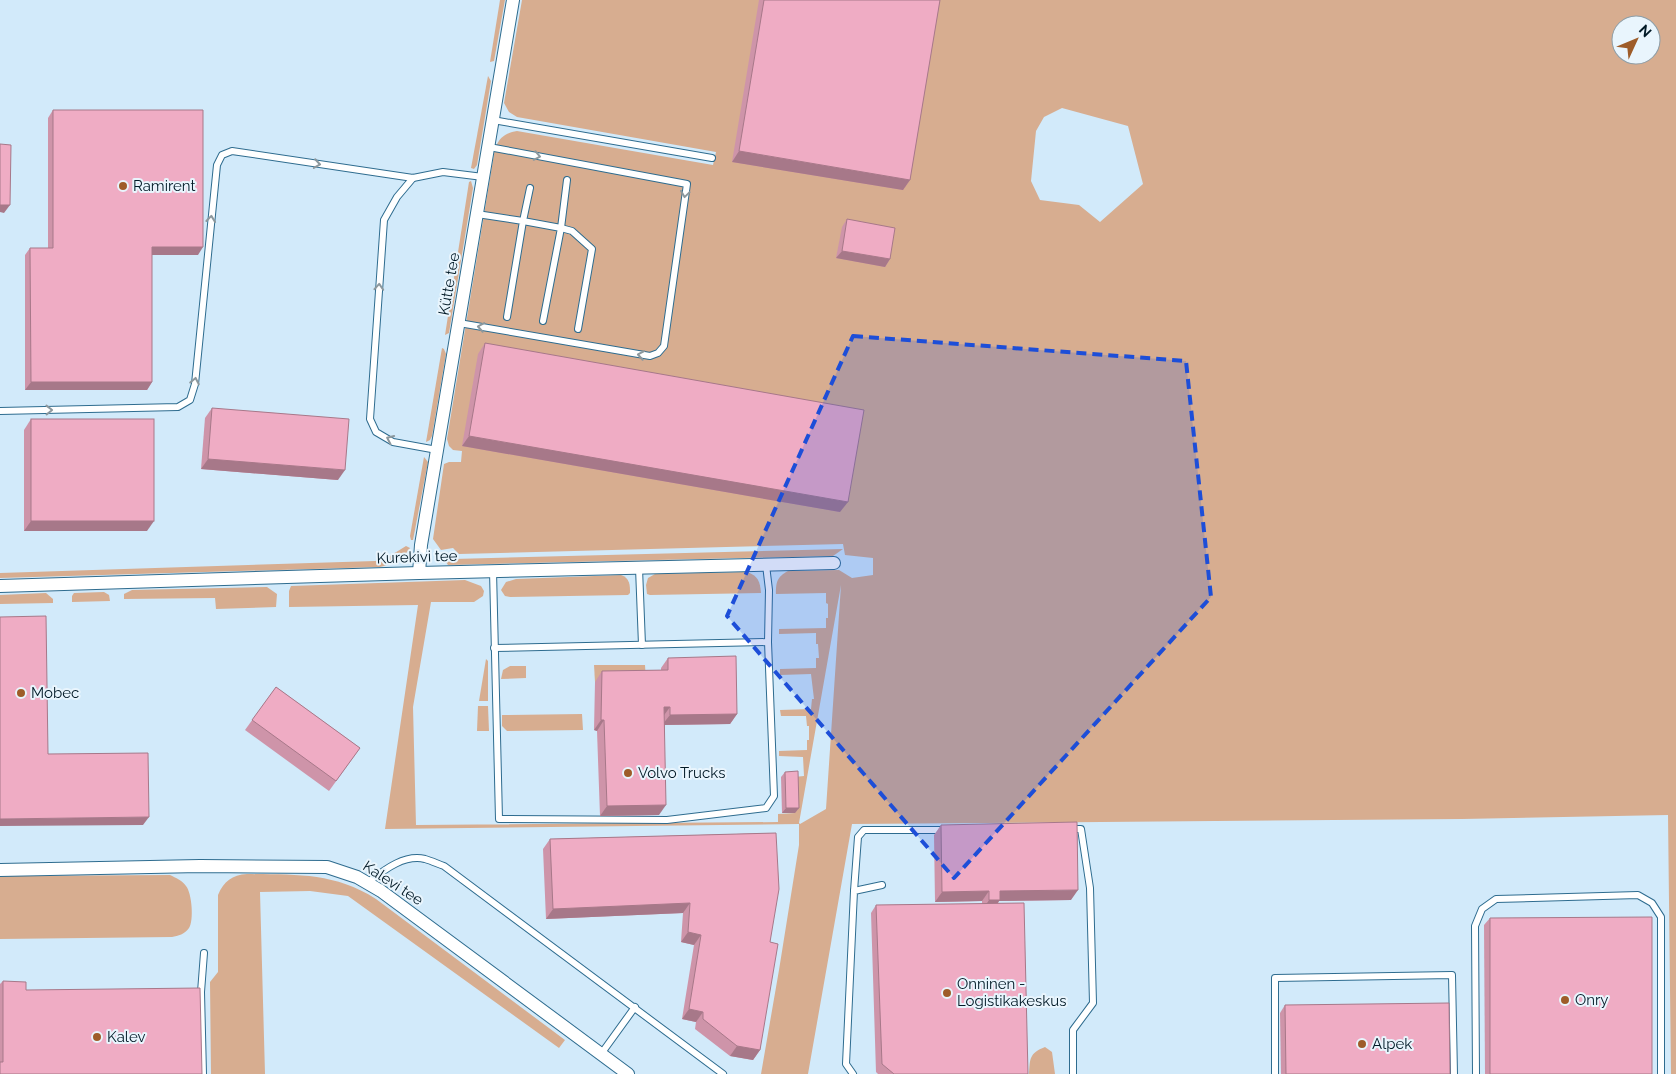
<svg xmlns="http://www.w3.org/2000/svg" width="1676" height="1074" font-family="Raleway,sans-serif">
<rect width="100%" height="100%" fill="#d2eafa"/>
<g fill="#d7ad90" fill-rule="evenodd">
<polygon points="500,0 505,0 494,61 490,62"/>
<path d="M522 0H1676V1074H1671L1668 815 1462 819 852 824 808 1074H761L779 970 799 845V824L385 829 418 605 289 607V591L291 586 465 580 481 586 484 591 483 596 474 602H431L413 707 416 825 778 822V814L795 813 794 777 804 776 803 757 779 756V751L807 750V740H809V726H807L806 716H781L780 710 811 709 812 699H814L811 674 780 675V669L816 668V658H819L818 644H816V633L779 634V629L826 628V618H828V604L826 603V593L776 594C776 582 777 577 788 571L839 570 852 578 873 575V558L845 555 843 544 459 554 453 548 441 550 433 539 444 464 449 462H461L462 451 453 450 449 446 447 439 495 148C500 137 505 133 517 131L713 165 716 152 517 117 509 112 504 103ZM1621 25H1651V55H1621ZM1062 108 1128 126 1143 184 1100 222 1079 205 1040 200 1031 181 1036 131 1044 117ZM841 585 826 809 800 824 799 823Z"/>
<polygon points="488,76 491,81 477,165 474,169 471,168"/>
<polygon points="471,181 473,188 449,333 445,335 469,182"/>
<polygon points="442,348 444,349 446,354 432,436 430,440 426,442"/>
<polygon points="424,457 428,462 413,540 411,540 410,536"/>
<path d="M406 546 410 548C403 559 393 564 380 567L0 578V573L375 561 385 559Z"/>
<polygon points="843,549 833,556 448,565 446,562 453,559"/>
<path d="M747 572C758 576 760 581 761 593L650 595 647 594 646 585 648 578 655 574Z"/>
<path d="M621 575C630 578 630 585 630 593L628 595 510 597 505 596 501 590 506 582 516 579Z"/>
<polygon points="267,587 277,594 276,607 216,609 215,598 124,599 124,594 132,590"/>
<polygon points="104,592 109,595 110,601 72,602 72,596 74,593"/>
<polygon points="46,593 53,599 53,603 0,604 0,595"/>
<polygon points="486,659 488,661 488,701 479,701"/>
<polygon points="594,665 645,665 646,681 595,682"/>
<polygon points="510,666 526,666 526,678 501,679 503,670"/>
<polygon points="478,706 488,706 489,731 477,731"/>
<polygon points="582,714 583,730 507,731 502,726 502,715"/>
<path d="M247 874C296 875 333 872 376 899L565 1040 559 1048 348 896 310 891 260 892 265 1074H211L210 982 218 972V895C224 881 232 875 247 874Z"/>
<path d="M170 875C176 878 182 880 186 886 192 893 194 921 189 928 185 934 178 936 172 937L0 939V876Z"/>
<path d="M1045 1047 1052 1052 1055 1074H1029C1030 1059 1029 1053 1045 1047Z"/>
</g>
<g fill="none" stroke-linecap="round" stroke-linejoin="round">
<g stroke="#2e6c8f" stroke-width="8">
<g id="lane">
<polyline points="493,120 712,158"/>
<polyline points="413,178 397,197 384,220 370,419 376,432 393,442 437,450"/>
<polyline points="567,180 561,228 572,231 592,249 578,329"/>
<polyline points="530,188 523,221 561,228 543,321"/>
<polyline points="477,214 523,221 507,317"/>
<polyline points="459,323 650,356 658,353 664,346 687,184 489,147"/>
<polyline points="0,411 178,407 190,400 195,384 217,165 222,155 232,151 413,178 443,172 483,177"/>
<polyline points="639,568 642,645"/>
<polyline points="493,571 499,819 667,820 766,808 774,796 768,642 769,590 766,565"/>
<polyline points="494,648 768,642"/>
<polyline points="1070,829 1081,829 1090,888 1093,1003 1073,1030 1073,1074"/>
<path d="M367 883C383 871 403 854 425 859 432 861 438 864 444 866L723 1074"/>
<polyline points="854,891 858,837 864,830 945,830"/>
<polyline points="601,1054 635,1007"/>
<polyline points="203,1074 201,992 204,953"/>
<polyline points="853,1074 846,1064 854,891 882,885"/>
<polyline points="1275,1074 1275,978 1452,975 1454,1074"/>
<polyline points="1476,1074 1475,926 1482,909 1496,899 1638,895 1652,903 1661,917 1661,1074"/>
</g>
</g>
<g stroke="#2e6c8f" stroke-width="14">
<g id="street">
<polyline points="419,573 421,545 513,0"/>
<polyline points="0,586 419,573 834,563"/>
<polyline points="0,870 200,866 327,867 357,877 381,891 628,1074"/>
</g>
</g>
<use href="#lane" stroke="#fff" stroke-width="6"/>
<use href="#street" stroke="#fff" stroke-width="12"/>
</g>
<g fill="#ce94a9">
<polygon points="759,0 940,0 910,180 903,190 732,162"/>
<polygon points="53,110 198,255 152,255 152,382 147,390 25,390 25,255 30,248 48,248 48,118"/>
<polygon points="847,219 890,259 885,267 836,258 842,227"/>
<polygon points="485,343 840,512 462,446 478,354"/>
<polygon points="212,408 338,480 201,469 205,418"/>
<polygon points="31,419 147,531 24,531 24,430"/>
<polygon points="668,658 737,714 730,724 665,725 659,815 600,816 597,731 594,730 595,682 602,671 661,670 661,668"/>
<polygon points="276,687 360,748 329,791 245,730"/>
<polygon points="785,772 799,808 795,813 782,813 781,777"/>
<polygon points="941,825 1071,900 999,901 998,903 1028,1074 878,1074 876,1072 871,913 876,905 982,904 982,901 935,902 934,835"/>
<polygon points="776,833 770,942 760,1050 753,1060 730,1056 695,1029 696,1022 682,1019 694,945 681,942 683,913 546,919 543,849 550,839"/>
<polygon points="1490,918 1652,1074 1485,1074 1484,925"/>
<polygon points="3,981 26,990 0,1074 0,984"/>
<polygon points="1285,1005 1450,1074 1281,1074 1280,1013"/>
</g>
<g fill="#a77889">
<polygon points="739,151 910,180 903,190 732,162"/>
<polygon points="0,205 10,205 4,213 0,212"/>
<polygon points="152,247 203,247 198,255 146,255"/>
<polygon points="842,251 890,259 885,267 836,258"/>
<polygon points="31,382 152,382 147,390 25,390"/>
<polygon points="469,436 848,502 840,512 462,446"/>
<polygon points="208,459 345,470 338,480 201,469"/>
<polygon points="31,521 154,521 147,531 24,531"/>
<polygon points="664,707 670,707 662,718"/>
<polygon points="737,714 730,724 662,725 670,715"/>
<polygon points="601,720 604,720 597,731 594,730"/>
<polygon points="666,805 659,815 600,816 607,806"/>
<polygon points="786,808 799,808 795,813 782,813"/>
<polygon points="149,817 143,825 0,826 0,819"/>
<polygon points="1078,890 1071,900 999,901 993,911 982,911 989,900 1000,891"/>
<polygon points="989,891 982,901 935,902 942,892"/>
<polygon points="690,903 683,913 546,919 553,909"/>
<polygon points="688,932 701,935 694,945 681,942"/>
<polygon points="689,1009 703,1012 696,1022 682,1019"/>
<polygon points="737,1046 760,1050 753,1060 730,1056"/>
</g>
<g fill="#efacc4" stroke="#a77889">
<polygon points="764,0 940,0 910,180 739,151"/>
<polygon points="53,110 203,110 203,247 152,247 152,382 31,382 30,248 53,248"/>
<polygon points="0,144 11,145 10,205 0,205"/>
<polygon points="847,219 895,228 890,259 842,251"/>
<polygon points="485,343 864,410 848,502 469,436"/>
<polygon points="212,408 349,419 345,470 208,459"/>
<rect x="31" y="419" width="123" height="102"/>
<polygon points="46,616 48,754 148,753 149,817 0,819 0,617"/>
<polygon points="736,656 737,714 670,715 670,707 664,707 666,805 607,806 604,720 601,720 602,671 668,670 668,658"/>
<polygon points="276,687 360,748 336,781 252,720"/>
<polygon points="798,771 799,808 786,808 785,772"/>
<polygon points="1077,822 1078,890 1000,891 1000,900 989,900 989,891 942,892 941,825"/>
<polygon points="776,833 779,889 770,942 778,944 760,1050 737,1046 703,1019 703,1012 689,1009 701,935 688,932 690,903 553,909 550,839"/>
<polygon points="1024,903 1028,1074 894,1074 882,1064 876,905"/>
<polygon points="1652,917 1652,1074 1490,1074 1490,918"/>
<polygon points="3,981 26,982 26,990 200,988 202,1074 0,1074 0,1062 3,1062"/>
<polygon points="1449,1003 1450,1074 1286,1074 1285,1005"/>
</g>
<defs><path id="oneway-chevron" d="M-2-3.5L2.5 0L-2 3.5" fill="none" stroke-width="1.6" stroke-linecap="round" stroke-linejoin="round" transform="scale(1.25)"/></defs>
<g stroke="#8d989d">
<use href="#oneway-chevron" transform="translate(537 156) rotate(11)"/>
<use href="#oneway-chevron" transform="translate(317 164) rotate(9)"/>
<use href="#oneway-chevron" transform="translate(685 194) rotate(98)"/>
<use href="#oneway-chevron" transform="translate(211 219) rotate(-84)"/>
<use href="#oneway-chevron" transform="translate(379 287) rotate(-86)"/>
<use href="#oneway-chevron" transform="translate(481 327) rotate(-170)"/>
<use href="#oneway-chevron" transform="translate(641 355) rotate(-170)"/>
<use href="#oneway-chevron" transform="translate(195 381) rotate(-79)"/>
<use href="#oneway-chevron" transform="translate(49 410) rotate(-1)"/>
<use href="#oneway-chevron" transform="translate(390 439) rotate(-155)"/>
</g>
<path fill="#1d4ed8" fill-opacity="0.2" stroke="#1d4ed8" stroke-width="4" stroke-dasharray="10 6" stroke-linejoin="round" d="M853 336 1186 361 1211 597 954 878 727 616Z"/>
<g fill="#9e5c29" stroke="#e9f5fd" stroke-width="2">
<circle cx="123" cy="186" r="5"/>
<circle cx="21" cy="693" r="5"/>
<circle cx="628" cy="773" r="5"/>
<circle cx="947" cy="993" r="5"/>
<circle cx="1565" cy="1000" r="5"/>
<circle cx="97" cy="1037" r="5"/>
<circle cx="1362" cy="1044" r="5"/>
</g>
<g text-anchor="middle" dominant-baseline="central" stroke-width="4" stroke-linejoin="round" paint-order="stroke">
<g font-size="15" fill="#011926" stroke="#e9f5fd" text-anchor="start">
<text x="133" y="186">Ramirent</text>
<text x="31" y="693">Mobec</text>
<text x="638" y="773">Volvo Trucks</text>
<text x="957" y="984">Onninen -<tspan x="957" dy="17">Logistikakeskus</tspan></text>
<text x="1575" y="1000">Onry</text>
<text x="107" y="1037">Kalev</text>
<text x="1372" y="1044">Alpek</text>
</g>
<g font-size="15" fill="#011926" stroke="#e9f5fd">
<text transform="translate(449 284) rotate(-80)">Kütte tee</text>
<text transform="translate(417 557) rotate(-2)">Kurekivi tee</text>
<text transform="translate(393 883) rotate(33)">Kalevi tee</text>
</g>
</g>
<g transform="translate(1636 40) rotate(46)"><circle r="24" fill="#e9f5fd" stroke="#8c9da7"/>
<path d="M0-4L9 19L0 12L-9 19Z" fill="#9e5c29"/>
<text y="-8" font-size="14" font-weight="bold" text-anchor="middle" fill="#011926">N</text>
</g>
</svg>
